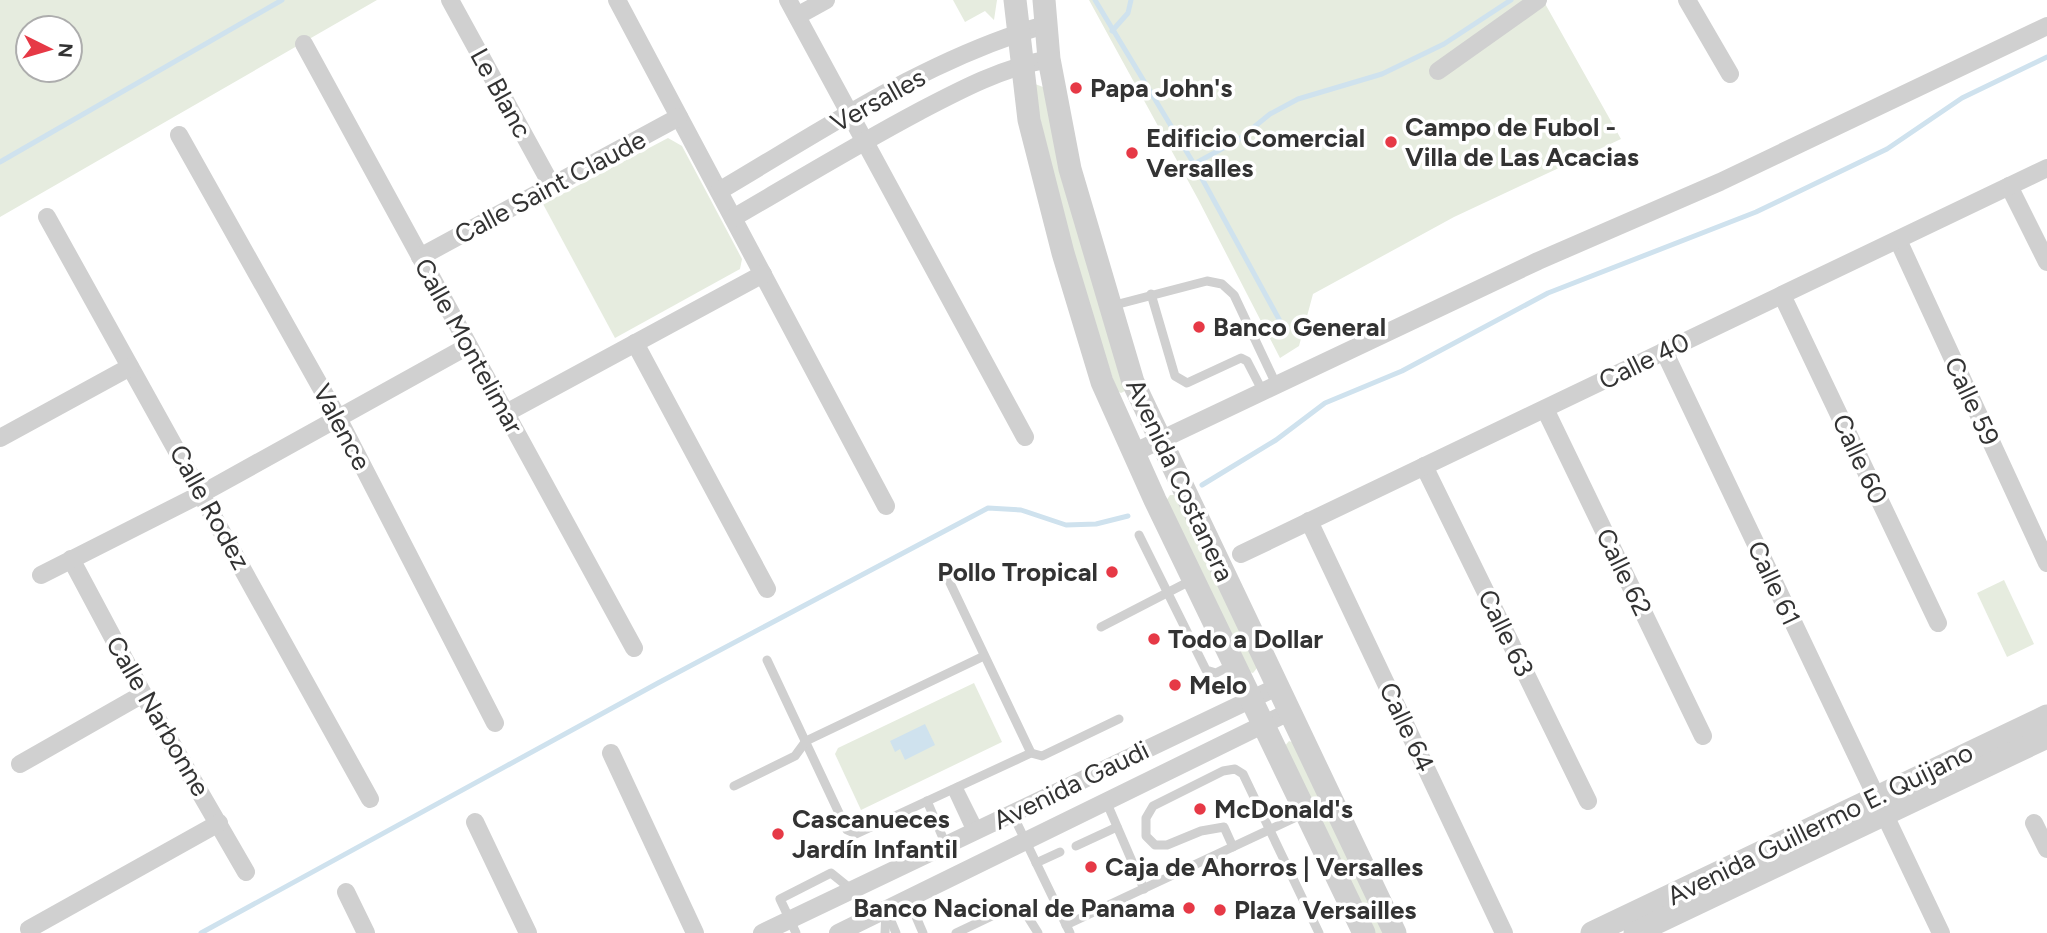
<svg xmlns="http://www.w3.org/2000/svg" width="2047" height="933" font-family="Figtree,sans-serif">
<rect width="100%" height="100%" fill="#fff"/>
<g fill="#e6ecdf" fill-rule="evenodd">
<path d="M0 0H377L0 217ZM28 28H70V70H28Z"/>
<polygon points="953,0 997,0 994,20 985,11 965,22"/>
<polygon points="1089,0 1543,0 1621,139 1454,217 1313,294 1299,346 1280,358 1198,199"/>
<path d="M1035 84 1043 87 1125 391 1121 393 1117 391C1083 293 1055 192 1034 90Z"/>
<polygon points="668,138 682,146 742,259 740,269 615,338 543,204"/>
<polygon points="1170,495 1175,495 1257,668 1253,673 1249,672 1166,501"/>
<polygon points="2004,580 2034,644 2007,657 1977,593"/>
<polygon points="974,683 1002,742 861,810 835,754 838,748"/>
<polygon points="1289,741 1294,743 1385,933 1373,933 1284,747"/>
</g>
<polygon fill="#cfe2ee" points="925,724 935,745 905,760 900,749 895,752 890,741"/>
<g fill="none" stroke-linecap="round" stroke-linejoin="round">
<g stroke="#cfe2ee" stroke-width="5">
<polyline points="1095,0 1194,164 1286,332"/>
<polyline points="1112,31 1128,13 1131,0"/>
<polyline points="0,162 282,0"/>
<polyline points="1194,164 1238,140 1270,114 1298,99 1382,74 1444,44 1511,0"/>
<polyline points="1202,485 1276,440 1325,403 1402,371 1548,293 1756,212 1887,149 1962,98 2047,57"/>
<polyline points="201,933 658,683 988,508 1021,510 1066,525 1096,524 1128,516"/>
</g>
<g stroke="#d0d0d0" stroke-width="9">
<polyline points="1151,294 1175,376 1187,383 1241,358 1247,361 1262,390"/>
<polyline points="1111,306 1207,281 1222,284 1234,295 1276,384"/>
<polyline points="1139,535 1206,670 1216,673 1232,665"/>
<polyline points="942,566 1031,753"/>
<polyline points="1101,627 1192,580"/>
<polyline points="767,660 847,830 856,834 1031,753 1042,756 1119,719"/>
<polyline points="734,786 795,756 806,741 984,656"/>
<polyline points="958,787 979,829"/>
<polyline points="952,790 972,833"/>
<polyline points="927,801 946,845"/>
<polyline points="1106,801 1144,889"/>
<polyline points="1012,813 1070,933"/>
<polyline points="1076,846 1117,827"/>
<polyline points="1233,847 1224,827 1201,831 1167,845 1155,845 1146,836 1146,818 1153,806 1223,771 1235,769 1243,774 1319,933"/>
<polyline points="1036,863 1060,852"/>
<polyline points="908,898 923,933"/>
<polyline points="886,909 896,933"/>
<polyline points="1066,925 1305,813"/>
<polyline points="796,933 780,899 831,873 852,890"/>
<polyline points="885,933 886,911"/>
<polyline points="956,933 1013,906 1023,909 1038,933"/>
</g>
<g stroke="#d0d0d0" stroke-width="18">
<polyline points="450,0 552,186"/>
<polyline points="617,0 886,506"/>
<polyline points="788,0 1025,437"/>
<polyline points="1687,0 1730,74"/>
<polyline points="797,16 826,0"/>
<polyline points="304,44 634,648"/>
<polyline points="1438,71 1538,0"/>
<polyline points="179,135 338,418 495,723"/>
<polyline points="2009,186 2047,262"/>
<path d="M719 191C823 130 928 58 1045 25"/>
<polyline points="47,217 370,799"/>
<path d="M733 218C795 182 856 145 920 111 962 89 1002 68 1049 59"/>
<polyline points="1898,240 2047,563"/>
<polyline points="420,257 679,117"/>
<polyline points="1782,295 1938,623"/>
<polyline points="635,343 767,589"/>
<polyline points="1664,351 1941,933"/>
<polyline points="1545,409 1703,736"/>
<polyline points="506,413 763,274"/>
<polyline points="0,438 130,367"/>
<polyline points="1133,453 1538,261 1720,182 2047,26"/>
<polyline points="1424,466 1588,801"/>
<polyline points="1309,521 1504,933"/>
<polyline points="1241,554 2047,168"/>
<polyline points="71,559 143,694 246,872"/>
<polyline points="41,575 203,493 468,346"/>
<polyline points="611,753 695,933"/>
<polyline points="20,764 143,694"/>
<polyline points="475,822 528,933"/>
<polyline points="2034,823 2047,849"/>
<polyline points="346,892 366,933"/>
<polyline points="29,929 219,823"/>
<polyline points="762,933 1277,687"/>
<polyline points="838,933 1289,712"/>
</g>
<g stroke="#d0d0d0" stroke-width="23">
<polyline points="1015,0 1029,120 1063,253 1102,382 1155,500 1364,933"/>
<polyline points="1044,0 1049,59 1070,169 1133,382 1395,933"/>
<polyline points="1592,933 2047,716"/>
<polyline points="1635,933 2047,737"/>
</g>
</g>
<g fill="#e63946" stroke="#fff" stroke-width="2.5">
<circle cx="1076" cy="88" r="7"/>
<circle cx="1391" cy="142" r="7"/>
<circle cx="1132" cy="153" r="7"/>
<circle cx="1199" cy="327" r="7"/>
<circle cx="1112" cy="572" r="7"/>
<circle cx="1154" cy="639" r="7"/>
<circle cx="1175" cy="685" r="7"/>
<circle cx="1200" cy="809" r="7"/>
<circle cx="778" cy="834" r="7"/>
<circle cx="1091" cy="867" r="7"/>
<circle cx="1189" cy="908" r="7"/>
<circle cx="1220" cy="910" r="7"/>
</g>
<g text-anchor="middle" dominant-baseline="central" stroke-width="7" stroke-linejoin="round" paint-order="stroke">
<g font-size="26" font-weight="bold" fill="#333" stroke="#fff" text-anchor="start">
<text x="1090" y="88">Papa John's</text>
<text x="1405" y="127">Campo de Fubol -<tspan x="1405" dy="30">Villa de Las Acacias</tspan></text>
<text x="1146" y="138">Edificio Comercial<tspan x="1146" dy="30">Versalles</tspan></text>
<text x="1213" y="327">Banco General</text>
<text x="1098" y="572" text-anchor="end">Pollo Tropical</text>
<text x="1168" y="639">Todo a Dollar</text>
<text x="1189" y="685">Melo</text>
<text x="1214" y="809">McDonald's</text>
<text x="792" y="819">Cascanueces<tspan x="792" dy="30">Jardín Infantil</tspan></text>
<text x="1105" y="867">Caja de Ahorros | Versalles</text>
<text x="1175" y="908" text-anchor="end">Banco Nacional de Panama</text>
<text x="1234" y="910">Plaza Versailles</text>
</g>
<g font-size="26" fill="#333" stroke="#fff">
<text transform="translate(501 93) rotate(61)">Le Blanc</text>
<text transform="translate(878 100) rotate(-29)">Versalles</text>
<text transform="translate(550 187) rotate(-28)">Calle Saint Claude</text>
<text transform="translate(469 346) rotate(61)">Calle Montelimar</text>
<text transform="translate(1644 361) rotate(-26)">Calle 40</text>
<text transform="translate(1972 401) rotate(65)">Calle 59</text>
<text transform="translate(342 427) rotate(62)">Valence</text>
<text transform="translate(1860 459) rotate(65)">Calle 60</text>
<text transform="translate(1180 480) rotate(65)">Avenida Costanera</text>
<text transform="translate(210 507) rotate(61)">Calle Rodez</text>
<text transform="translate(1624 572) rotate(64)">Calle 62</text>
<text transform="translate(1774 583) rotate(65)">Calle 61</text>
<text transform="translate(1506 633) rotate(64)">Calle 63</text>
<text transform="translate(158 716) rotate(60)">Calle Narbonne</text>
<text transform="translate(1407 727) rotate(65)">Calle 64</text>
<text transform="translate(1071 785) rotate(-26)">Avenida Gaudi</text>
<text transform="translate(1820 824) rotate(-26)">Avenida Guillermo E. Quijano</text>
</g>
</g>
<g transform="translate(49 49) rotate(95)"><circle r="33" fill="#ffffff" stroke="#adadad" stroke-width="2"/>
<path d="M0-5L12 26L0 18L-12 26Z" fill="#e63946"/>
<text y="-10" font-size="19" font-weight="bold" text-anchor="middle" fill="#333333">N</text>
</g>
</svg>
